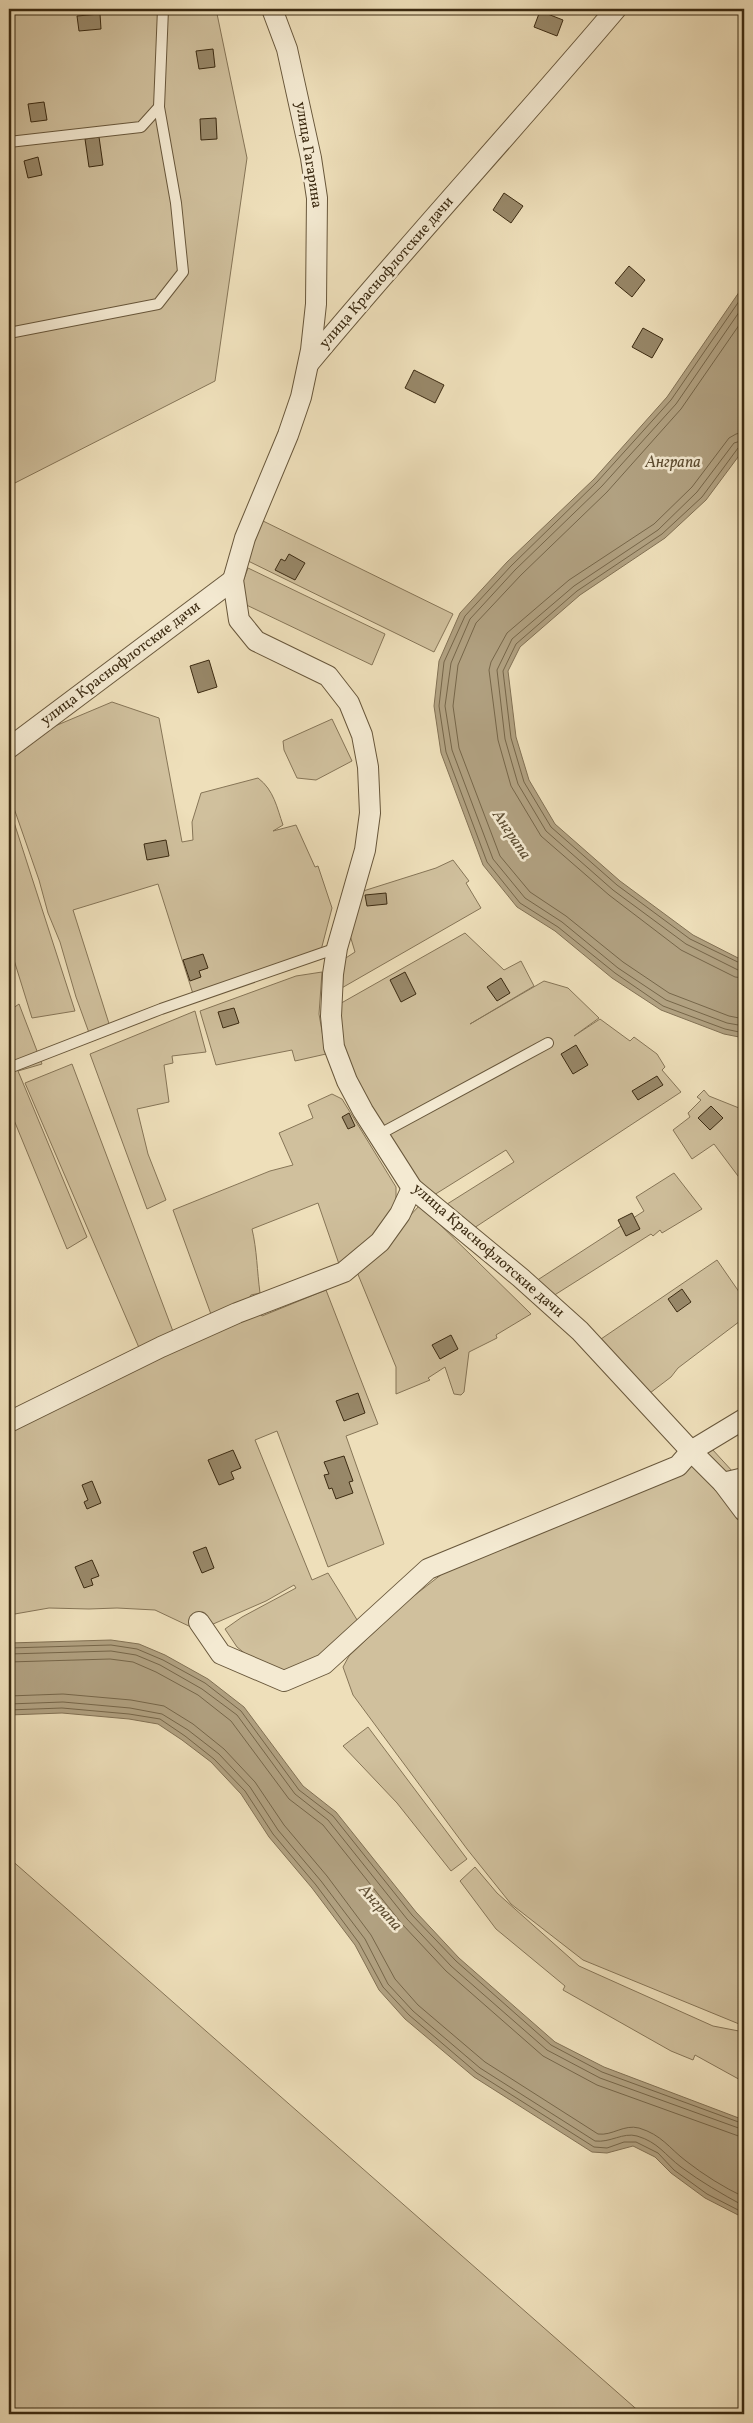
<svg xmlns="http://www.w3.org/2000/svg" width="753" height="2423" font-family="Vollkorn,serif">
<rect width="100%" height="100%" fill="#eedfba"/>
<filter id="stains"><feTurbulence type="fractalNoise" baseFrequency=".004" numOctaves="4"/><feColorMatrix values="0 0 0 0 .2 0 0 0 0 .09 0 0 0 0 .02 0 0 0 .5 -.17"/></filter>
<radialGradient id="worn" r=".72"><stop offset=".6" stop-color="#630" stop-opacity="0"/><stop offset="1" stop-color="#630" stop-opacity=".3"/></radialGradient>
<g fill="#d0c09d" stroke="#867557">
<polygon points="9,9 216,9 247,158 215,381 9,486"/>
<polygon points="259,519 453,614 434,652 242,558"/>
<polygon points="248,568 385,634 372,665 236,600"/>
<path d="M112 702 159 718 182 842 193 840 192 822 201 793 258 778C274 790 277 808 283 825L273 831 296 825 315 867 318 866 332 908 320 954 194 997 158 884 73 910 112 1033 92 1041 76 997 60 942 48 913 39 880 9 794V762L36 734Z"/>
<polygon points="332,719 352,761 316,780 297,778 284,750 283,741"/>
<polygon points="11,813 75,1011 32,1018 9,944 9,814"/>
<polygon points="453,860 469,881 466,883 481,908 333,993 338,963 355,952 349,932 360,892 436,868"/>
<polygon points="465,933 504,970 521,961 534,986 470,1024 544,981 568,988 599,1018 574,1036 600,1019 630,1041 634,1037 657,1054 665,1067 662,1070 681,1092 471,1230 444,1206 514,1162 506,1150 434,1195 416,1179 346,1073 336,1006"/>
<polygon points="322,972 319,1014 326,1054 295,1061 292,1050 216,1065 200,1011 296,976"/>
<polygon points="19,1004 42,1064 18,1071 87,1237 67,1249 9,1108 9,1011"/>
<polygon points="195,1011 206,1052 172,1056 173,1063 164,1065 169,1102 137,1109 148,1154 166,1200 147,1209 90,1054"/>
<polygon points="72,1064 174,1334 140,1350 25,1083"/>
<polygon points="704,1090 709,1096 744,1110 744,1184 714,1144 692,1159 673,1130 690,1117 688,1113 701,1100 697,1097"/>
<path d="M332 1094 342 1099 396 1187V1197L395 1209 378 1234 340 1267 318 1203 252 1229C257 1250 257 1271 260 1293L251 1295 246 1303 212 1317 173 1210 270 1171 293 1165 279 1133 313 1118 308 1105Z"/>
<polygon points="674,1173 702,1209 662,1233 660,1230 653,1236 651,1234 553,1296 536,1281 644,1211 636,1197"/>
<polygon points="420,1205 531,1314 496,1335 497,1338 469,1352 464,1392 461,1395 454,1394 445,1367 428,1378 430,1380 396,1394 396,1367 357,1272"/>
<polygon points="717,1260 744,1299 744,1318 678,1368 671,1377 650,1393 625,1372 601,1339"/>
<polygon points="326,1290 378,1424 346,1436 384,1544 328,1567 277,1431 255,1440 312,1580 328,1573 359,1623 330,1664 269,1673 237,1647 225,1629 242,1617 296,1588 294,1585 266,1601 204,1628 191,1627 155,1610 117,1608 89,1609 49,1608 9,1615 9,1428 150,1358 259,1313 262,1316"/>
<polygon points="712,1449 744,1484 744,2026 583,1960 511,1904 467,1849 353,1695 343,1667 349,1656 406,1602 442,1574 676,1475"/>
<polygon points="368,1727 467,1859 451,1871 397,1803 343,1746"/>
<polygon points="9,1858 642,2414 9,2414"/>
<polygon points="475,1867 497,1893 579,1966 713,2026 744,2032 744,2082 695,2055 693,2060 671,2051 563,1990 565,1986 496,1929 460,1881"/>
</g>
<g fill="#b1a181" stroke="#827154">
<polygon points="744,285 744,449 706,500 665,538 580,595 520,647 508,671 516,737 529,780 555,824 620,881 693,935 744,961 744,1038 724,1034 661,1010 612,978 555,931 517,907 483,865 441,753 434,706 439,661 460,613 507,562 594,479 667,397"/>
<polygon points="111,1640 139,1644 165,1655 208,1679 244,1707 303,1786 336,1812 416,1912 459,1958 555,2042 604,2067 744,2120 744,2218 705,2198 671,2173 655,2157 633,2146 607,2153 592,2152 474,2077 405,2019 379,1990 355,1945 312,1888 269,1837 241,1794 211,1762 182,1740 158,1724 129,1719 62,1713 9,1715 9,1643"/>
</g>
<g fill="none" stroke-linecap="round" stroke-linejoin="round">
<g stroke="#766649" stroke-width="1">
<polyline points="744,294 671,400 597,482 511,566 465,616 444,662 439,706 446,752 487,862 520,903 558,927 615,973 663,1006 725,1029 744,1033"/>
<polyline points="744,305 676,404 602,486 515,570 470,619 451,663 445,706 452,750 493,859 525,898 562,922 618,968 666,1000 727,1023 744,1026"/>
<polyline points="744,318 681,409 607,492 521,575 476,623 458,665 453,706 459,748 500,856 530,892 566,916 623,962 669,993 729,1016 744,1019"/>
<polyline points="744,432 736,434 729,438 692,487 654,524 569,580 507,633 491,662 489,670 498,740 511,786 541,836 609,895 681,950 735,977 744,978"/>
<polyline points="744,440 734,443 697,492 658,530 574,586 512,639 497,670 505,739 518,784 546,831 613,890 686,944 738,970 744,971"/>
<polyline points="744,446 738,448 702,497 662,534 577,591 516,644 503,671 511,738 524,782 551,827 617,885 690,939 744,965"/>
<polyline points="9,1648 111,1645 137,1649 163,1660 205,1683 241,1711 299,1790 333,1816 412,1915 456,1961 551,2045 602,2072 744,2124"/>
<polyline points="9,1654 111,1651 136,1655 160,1665 202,1689 237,1715 295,1794 328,1820 407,1919 451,1966 547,2050 600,2078 744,2130"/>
<polyline points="9,1662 110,1659 133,1662 156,1672 198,1695 231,1721 289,1799 323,1825 402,1924 446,1971 543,2056 597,2085 744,2138"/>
<path d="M9 1696 63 1694 131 1700 164 1706 193 1724 224 1749 255 1782 284 1825 327 1876 371 1935 395 1979 418 2005 485 2062 598 2134C612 2136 624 2124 639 2128 662 2135 669 2148 686 2161 704 2175 723 2187 744 2197"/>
<path d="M9 1704 63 1702 130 1708 162 1714 188 1730 219 1754 250 1787 278 1830 321 1881 365 1939 388 1984 413 2011 480 2068 595 2141C610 2143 623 2132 637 2136 658 2142 665 2155 681 2167 701 2182 722 2194 744 2206"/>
<polyline points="9,1710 62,1708 129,1714 160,1719 185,1736 214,1759 245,1791 273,1834 316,1885 359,1943 383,1987 409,2015 477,2073 594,2147 607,2148 624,2142 636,2142 658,2153 674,2170 707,2194 744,2213"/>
</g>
</g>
<g fill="#988869" stroke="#3b2a11">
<polygon points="540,11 563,20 557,36 534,27"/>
<polygon points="100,14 101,29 79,31 77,16"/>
<polygon points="213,49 215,67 199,69 196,51"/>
<polygon points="44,102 47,120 31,122 28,104"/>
<polygon points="216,118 217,139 201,140 200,119"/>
<polygon points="99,137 103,165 89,167 85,139"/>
<polygon points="38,157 42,175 28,178 24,161"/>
<polygon points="504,193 523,206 511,223 493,210"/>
<polygon points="629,266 645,280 632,297 615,283"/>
<polygon points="643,328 663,339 652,358 632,347"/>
<polygon points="414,370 444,385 435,403 405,388"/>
<polygon points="289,554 305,563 295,580 275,570 281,559 285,561"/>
<polygon points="209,660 217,687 198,693 190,666"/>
<polygon points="166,840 169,856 147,860 144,844"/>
<polygon points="386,893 387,904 367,906 365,895"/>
<polygon points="203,954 208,968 199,971 201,977 190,981 183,960"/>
<polygon points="405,972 416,994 401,1002 390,980"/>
<polygon points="501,978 510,993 497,1001 487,987"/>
<polygon points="234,1008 239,1023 223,1028 218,1012"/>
<polygon points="576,1045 588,1065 573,1074 561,1054"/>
<polygon points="657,1076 663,1085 638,1100 632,1091"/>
<polygon points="711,1106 723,1118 710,1130 698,1118"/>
<polygon points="349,1113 355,1126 348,1129 342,1117"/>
<polygon points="632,1213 640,1229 626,1236 618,1220"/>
<polygon points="682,1289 691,1302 677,1312 668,1299"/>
<polygon points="451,1335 458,1349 440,1359 432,1345"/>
<polygon points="358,1393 365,1413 344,1421 336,1401"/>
<polygon points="233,1450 241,1468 231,1472 234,1479 219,1485 208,1460"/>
<polygon points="344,1456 353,1481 349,1482 353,1493 336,1499 332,1488 329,1489 324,1475 329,1474 324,1462"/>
<polygon points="92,1481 101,1503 87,1509 84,1502 88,1500 82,1485"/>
<polygon points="206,1547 214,1568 202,1573 193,1552"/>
<polygon points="92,1560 99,1576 91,1579 93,1585 84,1588 75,1567"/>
</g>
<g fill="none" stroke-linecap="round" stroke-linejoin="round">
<g stroke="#68573b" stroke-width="12">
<g id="lane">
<polyline points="9,142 141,127 159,107 163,9"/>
<polyline points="9,333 158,304 183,272 176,203 159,107"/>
<polyline points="9,1068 161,1009 337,948"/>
<polyline points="378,1135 548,1043"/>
</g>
</g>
<g stroke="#68573b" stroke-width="22">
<g id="street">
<polyline points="272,9 287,49 311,158 317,198 316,304 311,350 301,397 288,435 245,538 233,580 239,620 256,641 328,676 349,703 362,735 368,767 370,813 365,850 337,948 333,974 331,1016 334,1047 347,1081 363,1111 412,1188 521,1278 580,1331 691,1451 723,1483 744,1478"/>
<path d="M309 363C409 243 515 128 616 9"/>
<polyline points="9,748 233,580"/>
<polyline points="9,1422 161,1347 237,1313 344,1272 380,1242 400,1214 412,1188"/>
<polyline points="723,1483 744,1511"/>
<polyline points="199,1622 221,1654 284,1681 324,1664 428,1569 678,1466 691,1451 744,1419"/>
</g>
</g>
<use href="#lane" stroke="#f4ead2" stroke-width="10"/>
<use href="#street" stroke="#f4ead2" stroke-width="20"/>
</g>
<g text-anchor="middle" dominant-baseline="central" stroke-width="5" stroke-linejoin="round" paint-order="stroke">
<g font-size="15" fill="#3b2a11" stroke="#f4ead2">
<text transform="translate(308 155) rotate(81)">улица Гагарина</text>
<text transform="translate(387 273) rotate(-49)">улица Краснофлотские дачи</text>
<text transform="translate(121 664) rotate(-37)">улица Краснофлотские дачи</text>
<text transform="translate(488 1251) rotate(41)">улица Краснофлотские дачи</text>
</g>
<g font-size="16" font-style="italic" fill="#5e4e33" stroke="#f4ead2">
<text x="673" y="463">Анграпа</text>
<text transform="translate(511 835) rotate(56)">Анграпа</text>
<text transform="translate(380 1908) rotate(48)">Анграпа</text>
</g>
</g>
<rect width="753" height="2423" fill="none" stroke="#eedfba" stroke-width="30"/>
<rect x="10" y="10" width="733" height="2403" fill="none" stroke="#3b2a11" stroke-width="2.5"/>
<rect x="15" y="15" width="723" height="2393" fill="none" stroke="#3b2a11"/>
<rect width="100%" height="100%" filter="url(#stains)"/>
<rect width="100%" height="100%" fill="url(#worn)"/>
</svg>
